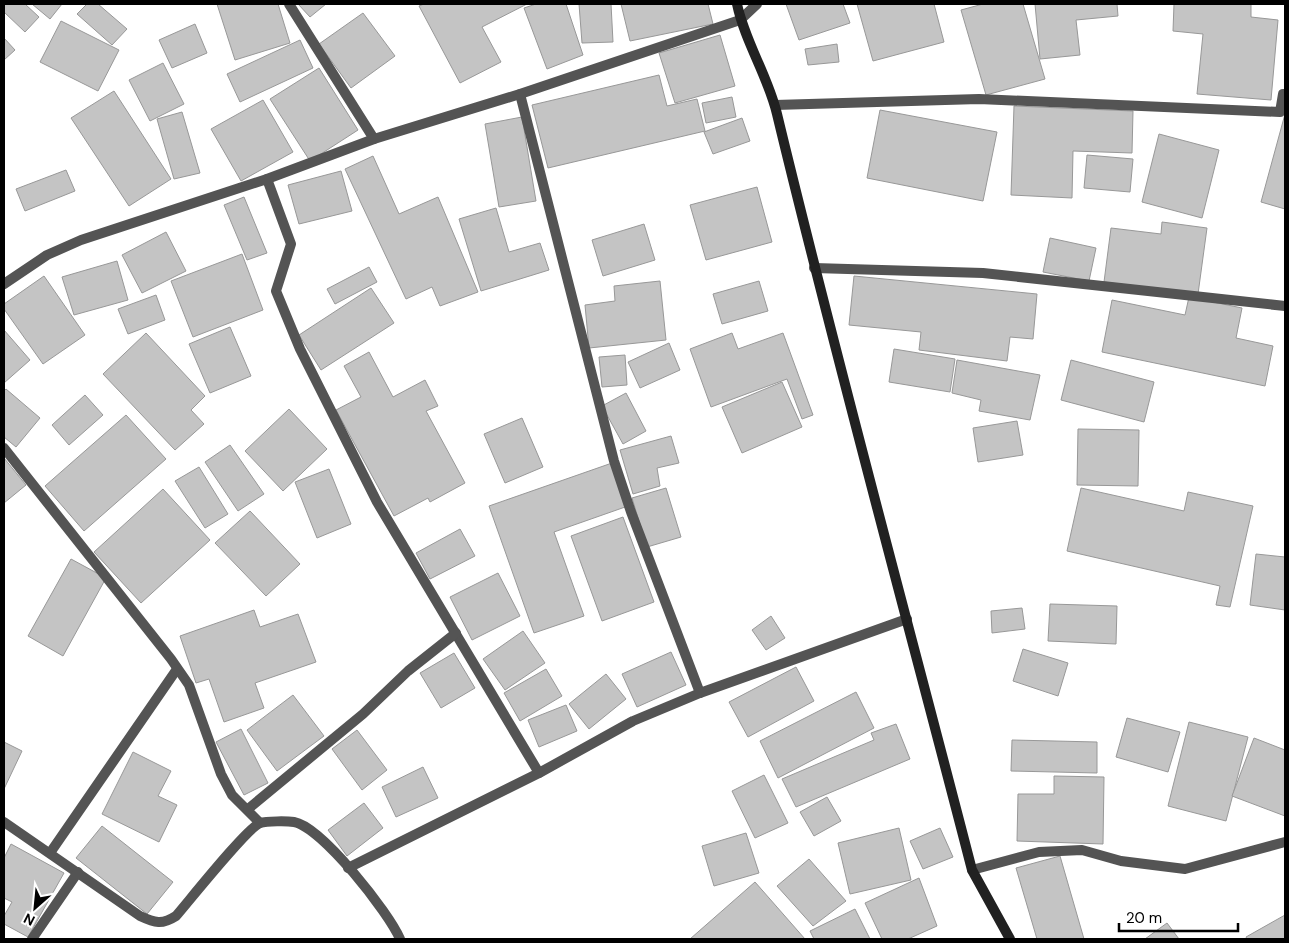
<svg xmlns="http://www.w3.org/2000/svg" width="1289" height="943" font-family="'DM Sans',sans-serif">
<rect width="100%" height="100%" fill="#fff"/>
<g fill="#c4c4c4" stroke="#989898">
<polygon points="4,4 25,4 39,17 25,32 4,12"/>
<polygon points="32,4 62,4 50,19"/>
<polygon points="87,4 98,4 127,29 112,45 77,14"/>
<polygon points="217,4 278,4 290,43 235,60"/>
<polygon points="298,4 326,4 310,17"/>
<polygon points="424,4 527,4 482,27 501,62 460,83 419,6"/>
<polygon points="536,4 566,4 583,55 547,69 524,8"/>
<polygon points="579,4 611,4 613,42 582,43"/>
<polygon points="621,4 708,4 713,24 630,41"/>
<polygon points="786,4 843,4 850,23 799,40"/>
<polygon points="857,4 934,4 944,42 873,61"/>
<polygon points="983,4 1023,4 1045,79 986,95 961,10"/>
<polygon points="1035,4 1117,4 1118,16 1076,20 1080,55 1040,59"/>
<polygon points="1174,4 1251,4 1251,17 1278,20 1271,100 1197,94 1203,34 1173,31"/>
<polygon points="363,13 395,56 351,88 319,44"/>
<polygon points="61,21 119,50 98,91 40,62"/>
<polygon points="195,24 207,53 172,68 159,40"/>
<polygon points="720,35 735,86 675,103 659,53"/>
<polygon points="4,38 15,50 4,60"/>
<polygon points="300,40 313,68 240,102 227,74"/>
<polygon points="837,44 839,62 808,65 805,49"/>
<polygon points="163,63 184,104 150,121 129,80"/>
<polygon points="319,68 358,130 310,161 270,99"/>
<polygon points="659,75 667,106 697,99 705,131 548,168 532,105"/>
<polygon points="114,91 171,179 129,206 71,118"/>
<polygon points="732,97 736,117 706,123 702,103"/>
<polygon points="263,100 293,152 241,181 211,129"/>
<polygon points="1014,106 1133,111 1132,153 1073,151 1072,198 1011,195"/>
<polygon points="880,110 997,132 983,201 867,178"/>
<polygon points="182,112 200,173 174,179 157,119"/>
<polygon points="1285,114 1285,209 1261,202"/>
<polygon points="522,117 536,201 499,207 485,124"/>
<polygon points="742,118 750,141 713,154 704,132"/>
<polygon points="1159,134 1219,150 1202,218 1142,202"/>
<polygon points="1087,155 1133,159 1130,192 1084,188"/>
<polygon points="373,156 399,214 438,197 478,292 440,306 432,287 406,299 345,169"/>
<polygon points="66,170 75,191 25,211 16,189"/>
<polygon points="341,171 352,211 299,224 288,185"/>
<polygon points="757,187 772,242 706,260 690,205"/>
<polygon points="244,197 267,253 247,260 224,205"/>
<polygon points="496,208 509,252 540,243 549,270 481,291 459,219"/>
<polygon points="1162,222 1207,228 1198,294 1104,282 1111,228 1161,234"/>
<polygon points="644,224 655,260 603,276 592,240"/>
<polygon points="166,232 186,271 142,293 122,255"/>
<polygon points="1050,238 1096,248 1089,281 1043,272"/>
<polygon points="242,254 263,310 193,337 171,281"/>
<polygon points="117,261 128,300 74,315 62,277"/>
<polygon points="369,267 377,282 335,304 327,289"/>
<polygon points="44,276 85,335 43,364 4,309 4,304"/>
<polygon points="854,276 1037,294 1033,339 1010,337 1007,361 919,350 921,332 849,325"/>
<polygon points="660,281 666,340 589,348 585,305 615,301 614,286"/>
<polygon points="759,281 768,311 722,324 713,294"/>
<polygon points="371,288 394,323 321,370 299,335"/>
<polygon points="156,295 165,320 128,334 118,309"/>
<polygon points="1189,297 1242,308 1236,338 1273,346 1265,386 1102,352 1112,300 1185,315"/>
<polygon points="230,327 251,376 210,393 189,344"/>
<polygon points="4,330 30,360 4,383"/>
<polygon points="146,333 205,396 191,410 204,424 175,450 103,374"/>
<polygon points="732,333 738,349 783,333 813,415 802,419 787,379 711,407 690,349"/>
<polygon points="669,343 680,370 640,388 628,362"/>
<polygon points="894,349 955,359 950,392 889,382"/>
<polygon points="369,352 393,397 425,380 438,406 426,411 465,483 430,502 428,498 394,516 336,410 361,397 344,366"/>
<polygon points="625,355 627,385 602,387 599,357"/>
<polygon points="957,360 1040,375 1030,420 979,411 981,400 952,393"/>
<polygon points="1071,360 1154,382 1144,422 1061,400"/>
<polygon points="782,382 802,427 742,453 722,407"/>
<polygon points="6,389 40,418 16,447 4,437 4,391"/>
<polygon points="626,393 646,431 623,444 602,406"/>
<polygon points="85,395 103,415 69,445 52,425"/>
<polygon points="289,409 327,449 283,491 245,451"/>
<polygon points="126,415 166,459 84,531 45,486"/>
<polygon points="522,418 543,467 505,483 484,434"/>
<polygon points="1017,421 1023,455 978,462 973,428"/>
<polygon points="1078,429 1139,430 1138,486 1077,485"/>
<polygon points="671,436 679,463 657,468 660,486 633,494 620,450"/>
<polygon points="230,445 264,494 238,511 205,462"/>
<polygon points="4,458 26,485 4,503"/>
<polygon points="612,463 628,506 554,532 584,616 534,633 489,506"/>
<polygon points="199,467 228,514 205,528 175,481"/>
<polygon points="329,469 351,524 317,538 295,482"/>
<polygon points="666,488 681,537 647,547 632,498"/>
<polygon points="1081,488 1184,511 1188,492 1253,506 1230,607 1216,605 1220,586 1067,551"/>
<polygon points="163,489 210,540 141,603 94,552"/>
<polygon points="250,511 300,564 266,596 215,543"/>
<polygon points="623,517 654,602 602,621 571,536"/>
<polygon points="460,529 475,556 430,579 416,553"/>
<polygon points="1256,554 1285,557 1285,610 1250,605"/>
<polygon points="71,559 106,578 63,656 28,636"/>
<polygon points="498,573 520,616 472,640 450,597"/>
<polygon points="1050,604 1117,606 1116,644 1048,641"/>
<polygon points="1022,608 1025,629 992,633 991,611"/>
<polygon points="254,610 260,627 298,614 316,662 255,683 264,708 224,722 209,679 196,683 180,636"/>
<polygon points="771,616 785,638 766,650 752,630"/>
<polygon points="523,631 545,663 505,690 483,659"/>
<polygon points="1023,649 1068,663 1058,696 1013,681"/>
<polygon points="671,652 686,685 637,707 622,674"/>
<polygon points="454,653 475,688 441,708 420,673"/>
<polygon points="796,667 814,701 748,737 729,702"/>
<polygon points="546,669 562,696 520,721 504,693"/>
<polygon points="606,674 626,699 589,729 569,704"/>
<polygon points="856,692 874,728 778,778 760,741"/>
<polygon points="293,695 324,736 277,771 247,730"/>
<polygon points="566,705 577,731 539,747 528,720"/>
<polygon points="1127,718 1180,732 1168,772 1116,757"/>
<polygon points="1189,722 1248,737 1226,821 1168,806"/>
<polygon points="896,724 910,759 796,807 782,779 874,740 871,733"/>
<polygon points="241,729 268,783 244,795 216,742"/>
<polygon points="357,730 387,770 362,790 332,749"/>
<polygon points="1254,738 1285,750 1285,816 1232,796"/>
<polygon points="1012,740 1097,742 1097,773 1011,771"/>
<polygon points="4,742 22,751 4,789"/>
<polygon points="133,752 171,771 158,796 177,805 159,842 102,814"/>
<polygon points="423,767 438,798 396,817 382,787"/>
<polygon points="764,775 788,823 755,838 732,791"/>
<polygon points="1054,776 1104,777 1103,844 1017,841 1018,794 1054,794"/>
<polygon points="827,797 841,821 814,836 800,812"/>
<polygon points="364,803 383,828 347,856 328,830"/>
<polygon points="102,826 173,882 147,914 76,858"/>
<polygon points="899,828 911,880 850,894 838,843"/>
<polygon points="940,828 953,857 923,869 910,841"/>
<polygon points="746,833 759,873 714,886 702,846"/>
<polygon points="11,844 64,873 28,937 4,924 4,916 12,902 4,898 4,858"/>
<polygon points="1060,856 1084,939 1037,939 1016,868"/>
<polygon points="809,859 846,901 813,926 777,886"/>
<polygon points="919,878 937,926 908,939 882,939 865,903"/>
<polygon points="755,882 805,939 690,939"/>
<polygon points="855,909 870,939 814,939 810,931"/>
<polygon points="1285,915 1285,939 1247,939 1246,937"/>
<polygon points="1167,923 1179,939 1145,939"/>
</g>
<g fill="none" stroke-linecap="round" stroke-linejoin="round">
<g stroke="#545454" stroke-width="10">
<polyline points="289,4 374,139"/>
<polyline points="520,94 614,461 631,512 700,693"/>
<polyline points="775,105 979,99 1280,112 1283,94 1285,94"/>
<polyline points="267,179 291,244 276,291 300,349 377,502 539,773"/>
<polyline points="814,268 983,273 1285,306"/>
<polyline points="4,284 47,255 81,240 267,179 374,139 520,94 740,20 757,4"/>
<polyline points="4,448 171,659 189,685 221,774 232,795 260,823"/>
<polyline points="248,809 363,714 408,671 456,633"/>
<path d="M4 822 140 916C155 923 162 925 176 916 189 901 247 828 260 823 267 821 287 821 294 822 322 827 389 913 400 939"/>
<polyline points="50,853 177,669"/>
<polyline points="348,868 539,773 633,721 700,693 907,619"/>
<polyline points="972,870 1039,852 1082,850 1121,861 1185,869 1285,842"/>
<polyline points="32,939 78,872"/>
</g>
<path stroke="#212121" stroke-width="10" d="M737 4C745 42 768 76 777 114 838 367 907 618 972 870L1010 939"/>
</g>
<rect width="1289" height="943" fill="none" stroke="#000000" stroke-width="10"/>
<g transform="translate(35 908) rotate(207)" stroke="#ffffff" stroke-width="4" paint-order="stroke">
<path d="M0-4L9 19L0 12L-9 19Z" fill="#000000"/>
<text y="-8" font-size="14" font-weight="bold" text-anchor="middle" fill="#000000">N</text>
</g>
<path d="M1119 923v8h119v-8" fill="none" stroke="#000000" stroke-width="2.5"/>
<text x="1126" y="923" font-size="15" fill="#000000" stroke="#ffffff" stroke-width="4" paint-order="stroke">20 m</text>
</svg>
